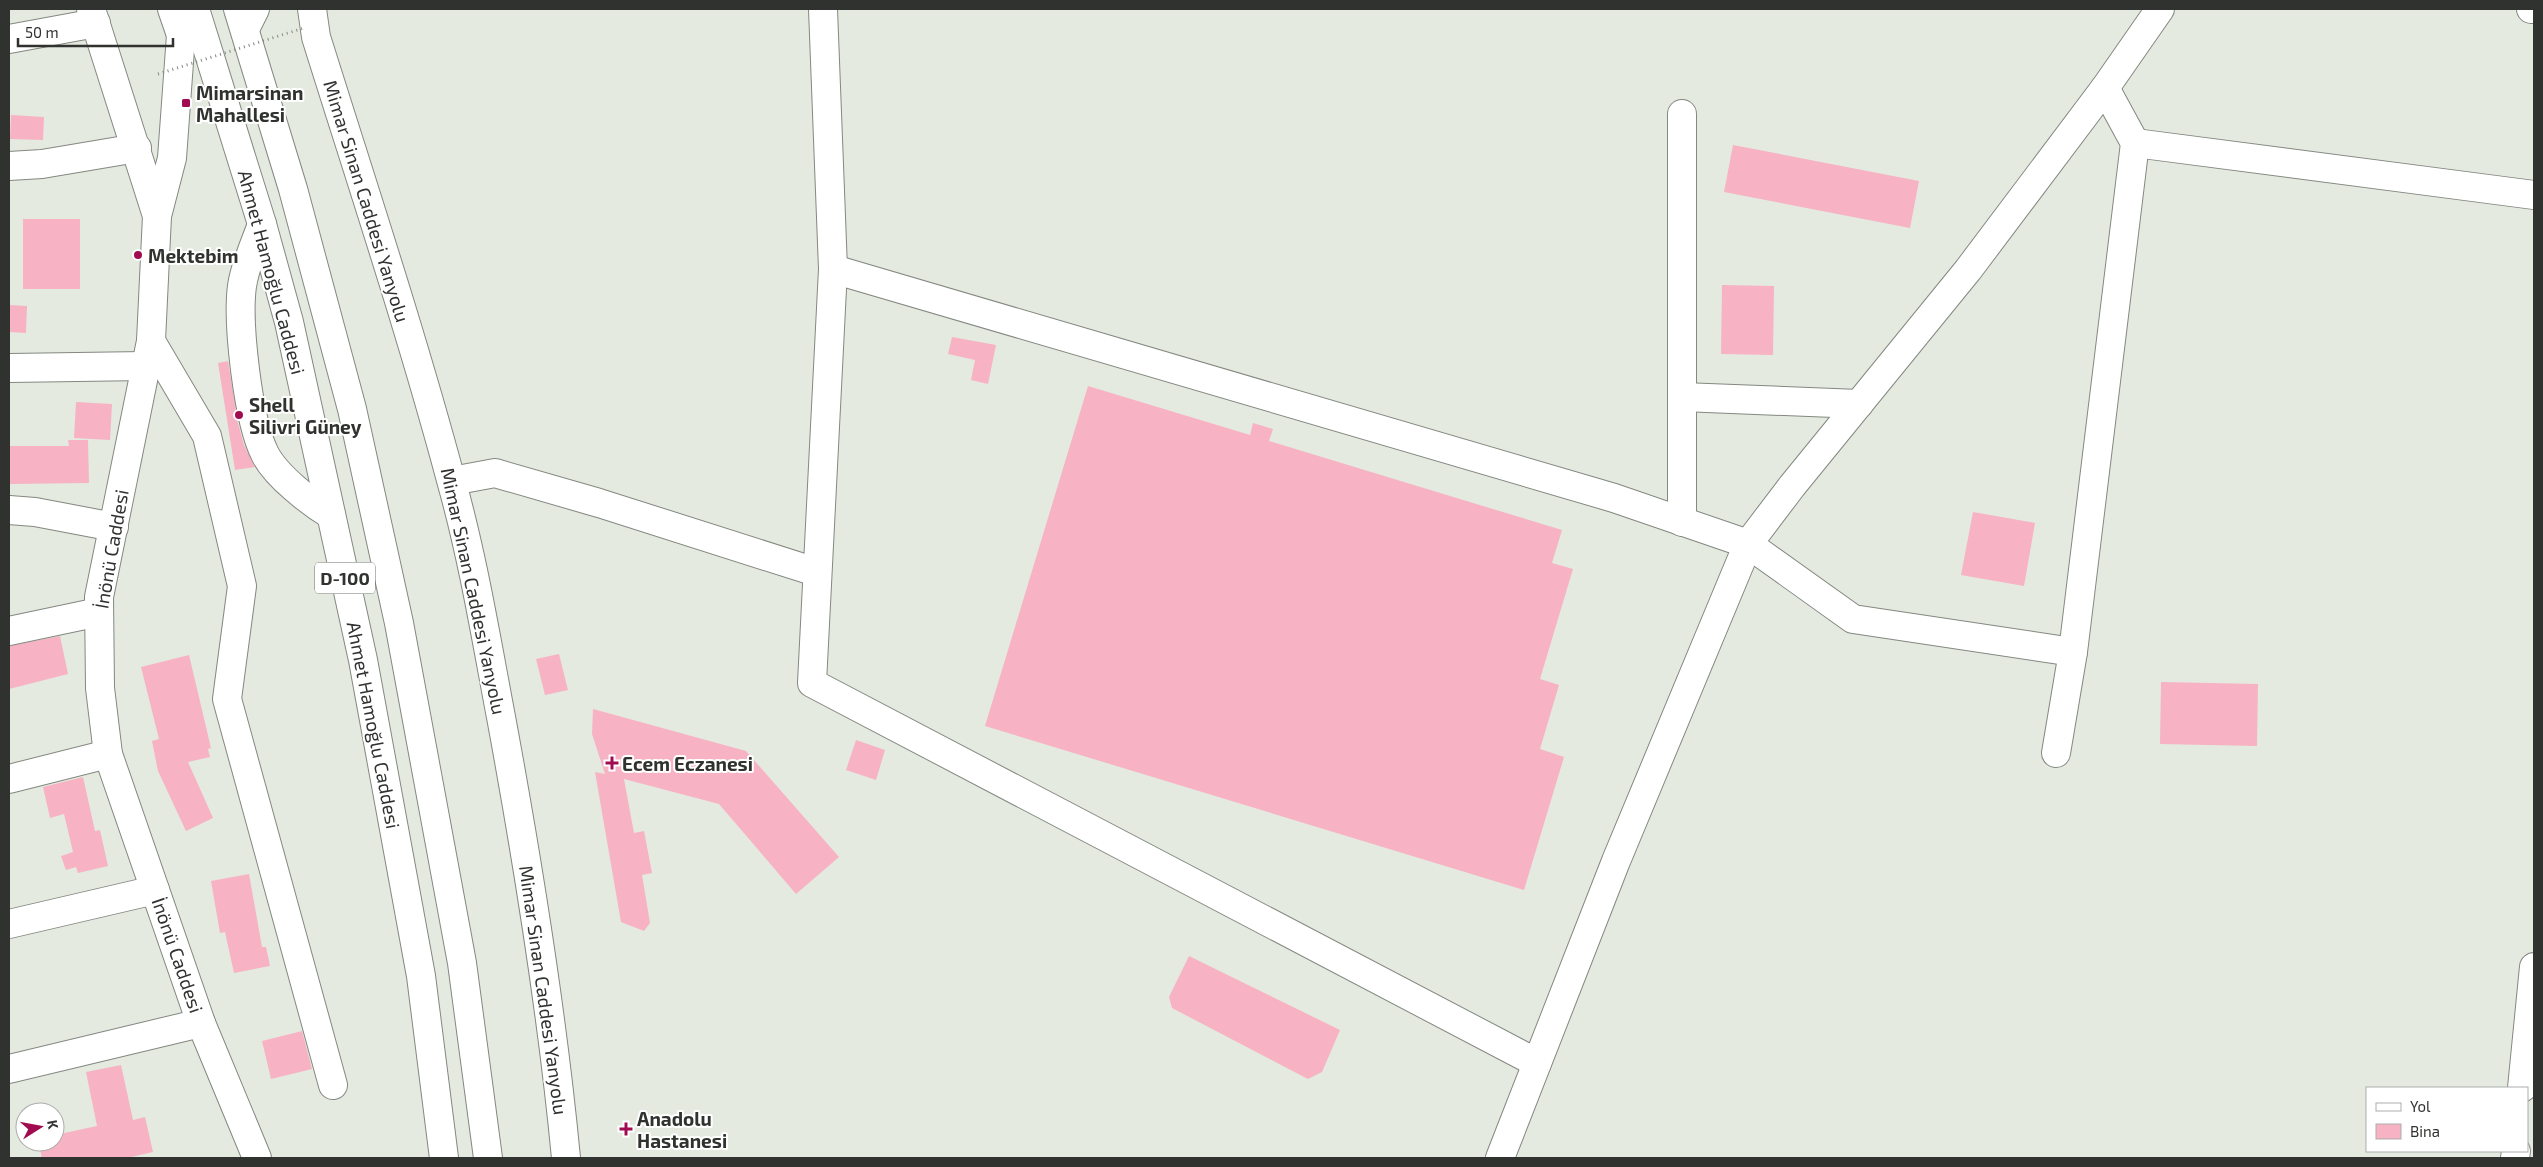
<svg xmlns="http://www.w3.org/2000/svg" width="2543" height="1167" font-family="'Exo 2',sans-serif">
<rect width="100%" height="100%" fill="#e4eae0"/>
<g fill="#f7b2c4">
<polygon points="11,115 44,117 43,140 10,139"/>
<polygon points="1733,145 1919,181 1910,228 1724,192"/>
<rect x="23" y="219" width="57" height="70"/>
<polygon points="1722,285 1774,286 1773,355 1721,354"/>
<polygon points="9,305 27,306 26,333 9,332"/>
<polygon points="952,337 996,345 988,384 971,380 975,360 948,354"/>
<polygon points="228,361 238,423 244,445 255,467 235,470 218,363"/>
<polygon points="1088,386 1250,435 1253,423 1273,429 1269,441 1562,530 1552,563 1573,569 1540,679 1559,685 1540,749 1564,757 1524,890 985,726"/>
<polygon points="76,402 112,404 110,440 74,438"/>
<polygon points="68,440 88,440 89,483 9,484 9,446 69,446"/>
<polygon points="1973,512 2035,523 2024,586 1961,575"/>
<polygon points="60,636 68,674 9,689 9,646"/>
<polygon points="559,654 568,690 545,695 536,659"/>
<polygon points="189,655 211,748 208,749 210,757 188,762 213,818 186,831 158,771 152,741 159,739 141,667"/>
<polygon points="2161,682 2258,684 2257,746 2160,744"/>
<polygon points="593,709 746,751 839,857 796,894 719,804 624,779 634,833 644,831 652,873 642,875 650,923 644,931 621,922 595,772 605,774 592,734"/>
<polygon points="856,740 885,750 876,780 846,770"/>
<polygon points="83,777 95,831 100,830 108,866 78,873 76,867 66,870 61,856 73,852 64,814 50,818 43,787"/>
<polygon points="249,874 262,947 266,947 270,966 234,973 225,932 220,933 211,881"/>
<polygon points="1189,956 1340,1030 1322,1072 1308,1079 1172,1008 1169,997"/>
<polygon points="302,1031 312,1069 271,1079 262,1041"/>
<polygon points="121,1065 133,1120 145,1117 153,1152 127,1158 42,1158 38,1142 55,1142 55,1135 97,1126 86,1072"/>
</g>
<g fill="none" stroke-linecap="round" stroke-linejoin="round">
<g stroke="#838880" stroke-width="30">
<g id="minor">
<polyline points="91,9 157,216"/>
<polyline points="172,9 181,35"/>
<polyline points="823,9 833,269 812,683 1537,1063"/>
<polyline points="2531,9 2534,9"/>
<polyline points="9,39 96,23"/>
<polyline points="1682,114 1682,522"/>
<polyline points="2135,143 2534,195"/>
<polyline points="9,166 42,164 137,148"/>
<path d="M262 224C255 244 245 265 242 286 237 323 248 421 265 454 276 476 311 503 331 515"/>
<polyline points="833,269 1614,498 1748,544 1853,619 2073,652"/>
<polyline points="151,341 207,436 242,586 227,699 333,1085"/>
<polyline points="9,368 145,366"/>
<polyline points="1682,397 1859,404"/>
<polyline points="452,481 495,473 599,503 816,572"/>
<polyline points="9,510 35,512 114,527"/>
<polyline points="9,631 99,612"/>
<polyline points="2056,753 2073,652 2135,143 2105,88"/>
<polyline points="9,779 108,754"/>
<polyline points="9,924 155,890"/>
<polyline points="9,1069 201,1023"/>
<polyline points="2522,1088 2534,967"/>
<polyline points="1500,1158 1616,861 1748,544 1792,486 1968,270 2105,88 2160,9"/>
<polyline points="2515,1158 2516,1151"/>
</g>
</g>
<g stroke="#838880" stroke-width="30">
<g id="major">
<polyline points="188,9 181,35 172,158 157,216 151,341 99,597 100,688 108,754 201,1023 257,1158"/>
<path d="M312 9 316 37C362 184 411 331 451 480 473 558 486 638 501 717 528 863 552 1011 566 1158"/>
<polyline points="245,29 255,9"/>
</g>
</g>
<g stroke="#838880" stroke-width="30">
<g id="highway">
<polyline points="195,9 262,224 289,322 363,660 421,976 444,1158"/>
<polyline points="238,9 293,189 352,409 399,623 462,963 488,1158"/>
</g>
</g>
<use href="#minor" stroke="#fff" stroke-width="28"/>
<use href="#major" stroke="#fff" stroke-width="28"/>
<use href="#highway" stroke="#fff" stroke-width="28"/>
<polyline stroke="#868a84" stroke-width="3" stroke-dasharray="1 4" stroke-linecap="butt" points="158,74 304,28"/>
</g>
<g fill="#a10c50" stroke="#fff" stroke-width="2">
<rect x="181" y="98" width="10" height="10" rx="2.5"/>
<circle cx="138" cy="255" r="5"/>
<circle cx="239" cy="415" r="5"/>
<path d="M609.5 755.5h5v5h5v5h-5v5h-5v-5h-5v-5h5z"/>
<path d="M623.5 1121.5h5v5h5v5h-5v5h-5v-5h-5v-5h5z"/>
</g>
<g text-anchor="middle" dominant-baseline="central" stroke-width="4" stroke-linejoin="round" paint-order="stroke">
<rect fill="#fff" stroke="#6e706d" stroke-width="1" x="315" y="562.5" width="60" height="31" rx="4"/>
<g font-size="18" font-weight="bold" fill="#30322f">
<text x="345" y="578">D-100</text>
</g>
<g font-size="19" font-weight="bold" fill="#30322f" stroke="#fff" text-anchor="start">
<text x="196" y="92">Mimarsinan<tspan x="196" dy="22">Mahallesi</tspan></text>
<text x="148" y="255">Mektebim</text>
<text x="249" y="404">Shell<tspan x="249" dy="22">Silivri Güney</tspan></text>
<text x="622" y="763">Ecem Eczanesi</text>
<text x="637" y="1118">Anadolu<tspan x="637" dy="22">Hastanesi</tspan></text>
</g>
<g font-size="19" fill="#30322f" stroke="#fff">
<text transform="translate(367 201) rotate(73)">Mimar Sinan Caddesi Yanyolu</text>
<text transform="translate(272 272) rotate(75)">Ahmet Hamoğlu Caddesi</text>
<text transform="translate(111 549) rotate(-80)">İnönü Caddesi</text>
<text transform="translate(474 591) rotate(78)">Mimar Sinan Caddesi Yanyolu</text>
<text transform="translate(374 725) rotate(79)">Ahmet Hamoğlu Caddesi</text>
<text transform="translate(178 955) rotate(71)">İnönü Caddesi</text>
<text transform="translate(544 990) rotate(82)">Mimar Sinan Caddesi Yanyolu</text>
</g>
</g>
<rect width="2543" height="1167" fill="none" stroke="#30322f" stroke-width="20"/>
<rect x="2366" y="1087" width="162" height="65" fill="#ffffff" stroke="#acadac"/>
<rect x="2376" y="1103" width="25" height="8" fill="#ffffff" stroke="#acadac"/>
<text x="2410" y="1112" font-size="15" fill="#30322f">Yol</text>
<rect x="2376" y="1124" width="25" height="15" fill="#f7b2c4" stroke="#acadac"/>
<text x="2410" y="1137" font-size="15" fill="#30322f">Bina</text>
<g transform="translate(40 1127) rotate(79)"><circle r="24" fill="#ffffff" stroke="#acadac"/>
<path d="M0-4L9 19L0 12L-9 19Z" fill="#a10c50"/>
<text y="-8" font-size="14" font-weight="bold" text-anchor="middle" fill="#30322f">K</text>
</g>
<path d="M18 38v8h155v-8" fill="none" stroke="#30322f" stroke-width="2.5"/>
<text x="25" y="38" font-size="15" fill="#30322f" stroke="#ffffff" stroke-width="4" paint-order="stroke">50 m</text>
</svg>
